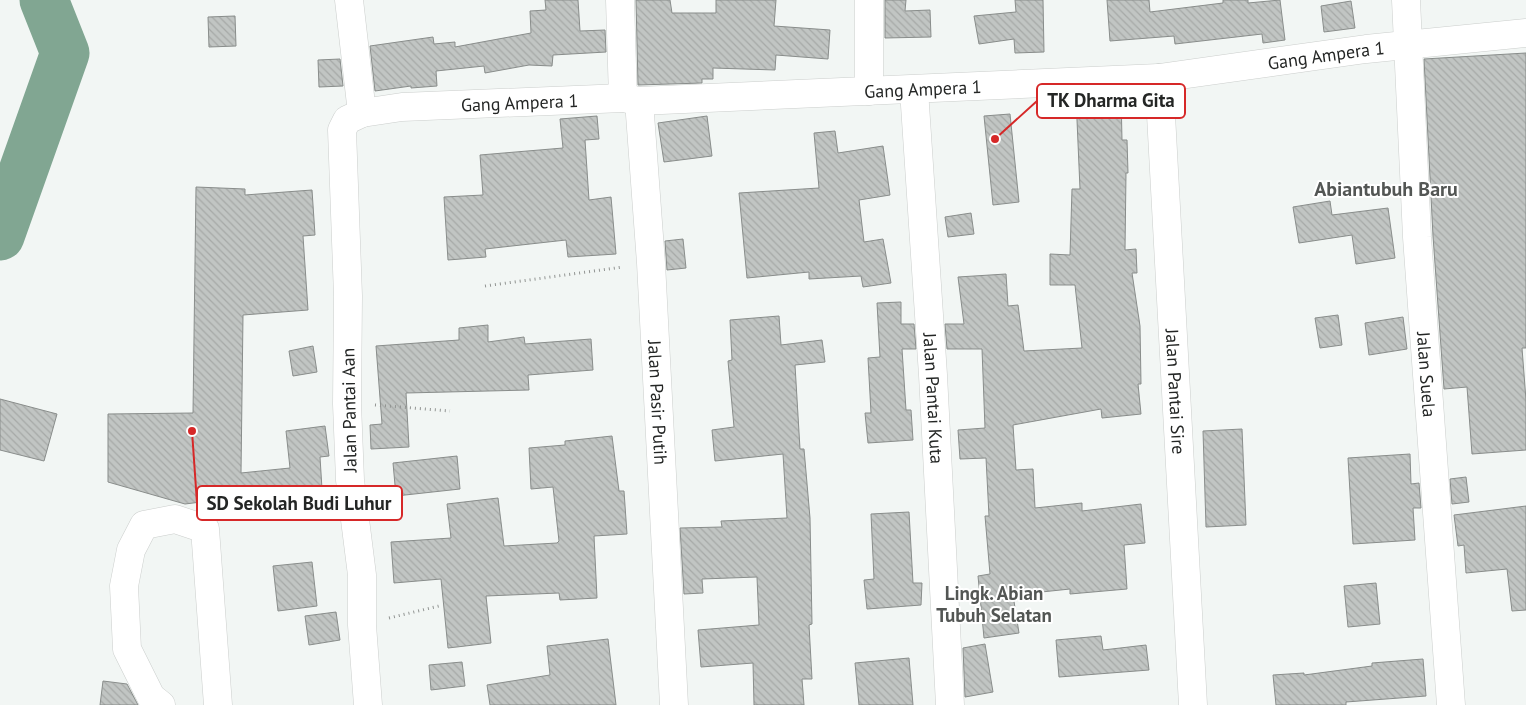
<svg xmlns="http://www.w3.org/2000/svg" width="1526" height="705" font-family="'PT Sans',sans-serif">
<defs>
<pattern id="building-back-hatch" width="6" height="6" patternUnits="userSpaceOnUse" patternTransform="scale(1.25)"><rect width="6" height="6" fill="#c1c5c3"/><path d="M-1 5l2 2M0 0l6 6M5-1l2 2" fill="none" stroke="#a6a9a7"/></pattern>
</defs>
<rect width="100%" height="100%" fill="#f2f6f4"/>
<g fill="none" stroke-linecap="round" stroke-linejoin="round">
<polyline stroke="#81a692" stroke-width="49" points="0,236 65,53 44,0"/>
</g>
<g fill="url(#building-back-hatch)" stroke="#898d8b">
<polygon points="545,0 578,0 580,31 605,30 606,52 553,55 552,66 529,65 485,73 484,66 436,71 437,86 411,88 411,86 375,91 370,46 433,37 434,44 455,42 455,47 531,33 530,11 546,10"/>
<polygon points="636,0 670,0 672,13 716,13 716,0 776,0 774,26 830,30 828,59 776,55 775,70 713,68 713,79 702,79 702,83 638,85"/>
<polygon points="885,0 906,0 905,11 930,10 931,37 885,38"/>
<polygon points="1015,0 1043,0 1044,52 1015,53 1014,39 979,44 974,16 1016,12"/>
<polygon points="1107,0 1149,0 1150,12 1223,3 1223,0 1248,0 1248,3 1280,0 1285,40 1263,43 1262,34 1175,44 1174,36 1110,41"/>
<polygon points="1351,1 1355,28 1324,32 1321,6"/>
<polygon points="235,16 236,46 209,47 208,17"/>
<polygon points="1526,53 1526,348 1522,348 1526,400 1526,450 1472,454 1467,387 1444,389 1433,236 1424,59"/>
<polygon points="340,59 343,86 319,87 318,60"/>
<polygon points="1121,95 1122,140 1127,140 1128,173 1126,173 1125,250 1136,249 1137,273 1132,273 1140,326 1141,384 1138,384 1141,414 1102,418 1101,409 1013,425 1016,470 1033,469 1035,508 1082,503 1082,511 1141,504 1145,543 1124,545 1127,589 1070,594 1070,589 1013,595 1019,633 984,638 978,576 990,574 985,516 989,516 986,458 960,459 958,430 985,428 982,349 947,349 945,324 964,324 958,277 1006,274 1008,306 1018,305 1024,351 1082,348 1075,285 1050,285 1050,254 1070,255 1072,189 1080,189 1076,97"/>
<polygon points="1010,114 1019,202 993,205 984,116"/>
<polygon points="597,116 599,139 585,140 589,200 611,197 616,254 568,257 566,240 485,249 486,257 448,260 444,197 483,195 480,155 563,148 560,119"/>
<polygon points="707,116 712,156 664,162 658,123"/>
<polygon points="835,131 838,153 883,146 890,195 859,200 864,242 883,239 891,283 863,287 861,276 809,279 809,272 747,278 739,193 819,188 814,133"/>
<polygon points="196,187 245,189 245,195 312,190 315,235 303,236 308,310 243,315 241,473 290,468 286,431 325,426 329,456 320,457 322,489 241,495 241,497 185,504 108,482 108,414 193,413"/>
<polygon points="1330,201 1332,215 1388,208 1395,258 1356,264 1352,235 1299,243 1293,207"/>
<polygon points="971,213 974,234 948,237 945,217"/>
<polygon points="683,239 686,268 667,270 665,241"/>
<polygon points="901,302 901,324 914,324 916,349 902,349 906,410 911,410 913,440 868,443 865,413 871,413 868,358 880,357 877,303"/>
<polygon points="1338,315 1342,345 1320,348 1315,318"/>
<polygon points="779,316 781,345 822,340 825,362 795,365 800,449 804,449 810,518 812,624 809,625 812,679 802,679 804,705 754,705 753,663 701,667 698,630 759,625 757,577 702,579 703,593 684,594 680,528 722,527 721,521 787,518 783,454 715,461 712,430 734,427 728,361 732,360 730,320"/>
<polygon points="1403,317 1407,349 1369,355 1365,323"/>
<polygon points="488,325 488,342 524,337 525,344 591,339 593,370 528,375 529,390 406,393 409,447 371,449 370,425 382,424 376,346 459,340 459,328"/>
<polygon points="313,346 317,372 293,376 289,351"/>
<polygon points="0,399 57,414 44,461 0,450"/>
<polygon points="1242,429 1246,525 1206,527 1203,431"/>
<polygon points="612,436 619,491 624,491 627,534 594,536 597,598 560,600 559,593 486,596 491,643 448,648 441,579 394,583 391,542 451,538 447,504 498,498 504,546 557,543 559,541 553,487 531,489 529,448 565,445 565,441"/>
<polygon points="1410,454 1411,484 1419,483 1421,508 1413,508 1415,540 1353,544 1348,458"/>
<polygon points="457,456 460,489 396,496 393,463"/>
<polygon points="1466,477 1469,502 1452,504 1450,479"/>
<polygon points="1526,506 1526,610 1512,611 1507,569 1466,573 1464,545 1458,546 1454,515"/>
<polygon points="909,512 913,583 922,583 921,605 867,609 864,580 874,579 871,514"/>
<polygon points="312,562 317,606 278,611 273,566"/>
<polygon points="1376,583 1380,624 1348,627 1344,586"/>
<polygon points="336,612 340,640 309,645 305,616"/>
<polygon points="1101,636 1103,650 1146,645 1149,670 1059,677 1056,640"/>
<polygon points="608,639 616,705 490,705 487,685 550,675 547,646"/>
<polygon points="985,644 993,692 965,697 963,648"/>
<polygon points="909,658 913,705 859,705 855,663"/>
<polygon points="1423,659 1426,696 1346,702 1346,705 1276,705 1273,675 1304,673 1304,675 1372,666 1372,663"/>
<polygon points="462,662 465,686 431,690 429,665"/>
<polygon points="103,681 127,684 138,705 100,705"/>
</g>
<g fill="none" stroke-linecap="round" stroke-linejoin="round">
<g stroke="#cbcecc" stroke-width="29">
<g id="minor">
<polyline points="349,0 362,113"/>
<polyline points="620,0 623,98"/>
<path id="s1" d="M1406 0 1417 237 1451 705"/>
<path id="s2" d="M1159 78 1193 705"/>
<path id="s3" d="M914 90 933 375 950 705"/>
<polyline points="869,91 869,0"/>
<path id="s4" d="M639 101 651 263 674 705"/>
<polyline points="161,705 151,697 127,649 124,586 131,550 144,525 175,519 205,529 218,705"/>
<path id="s5" d="M368 705 362 625V575L350 480 347 404 348 296 342 130 347 120 362 113 402 107 623 98 639 101 1159 78 1366 49 1526 33"/>
</g>
</g>
<g stroke="#919492" stroke-width="3" stroke-dasharray="1 4" stroke-linecap="butt">
<polyline points="485,286 623,267"/>
<polyline points="375,405 450,411"/>
<polyline points="389,618 439,606"/>
</g>
<use href="#minor" stroke="#fff" stroke-width="28"/>
</g>
<g text-anchor="middle" dominant-baseline="central" stroke-width="4" stroke-linejoin="round" paint-order="stroke">
<g font-size="18" fill="#242625" stroke="#fff">
<text stroke="none"><textPath href="#s5" startOffset="1571">Gang Ampera 1</textPath></text>
<text stroke="none"><textPath href="#s5" startOffset="1166">Gang Ampera 1</textPath></text>
<text stroke="none"><textPath href="#s5" startOffset="762">Gang Ampera 1</textPath></text>
<text stroke="none"><textPath href="#s1" startOffset="375">Jalan Suela</textPath></text>
<text stroke="none"><textPath href="#s2" startOffset="314">Jalan Pantai Sire</textPath></text>
<text stroke="none"><textPath href="#s3" startOffset="309">Jalan Pantai Kuta</textPath></text>
<text stroke="none"><textPath href="#s4" startOffset="302">Jalan Pasir Putih</textPath></text>
<text transform="translate(349 410) rotate(-91)">Jalan Pantai Aan</text>
</g>
<g font-size="19" font-weight="bold" fill="#535654" stroke="#fff">
<text x="994" y="593">Lingk. Abian<tspan x="994" dy="22">Tubuh Selatan</tspan></text>
</g>
<g font-size="20" font-weight="bold" fill="#535654" stroke="#fff">
<text x="1386" y="189">Abiantubuh Baru</text>
</g>
</g>
<path fill="none" stroke="#d62828" stroke-width="2" d="M995 139L1037 101M192 431L197 503"/>
<g fill="#d62828" stroke="#fff" stroke-width="2">
<circle cx="995" cy="139" r="5"/>
<circle cx="192" cy="431" r="5"/>
</g>
<g fill="#fff" stroke="#d62828" stroke-width="2">
<rect x="1037" y="84" width="148" height="34" rx="5"/>
<rect x="197" y="486" width="205" height="34" rx="5"/>
</g>
<g font-size="19" text-anchor="middle" font-weight="bold" fill="#242625">
<text x="1111" y="107">TK Dharma Gita</text>
<text x="299" y="510">SD Sekolah Budi Luhur</text>
</g>
</svg>
